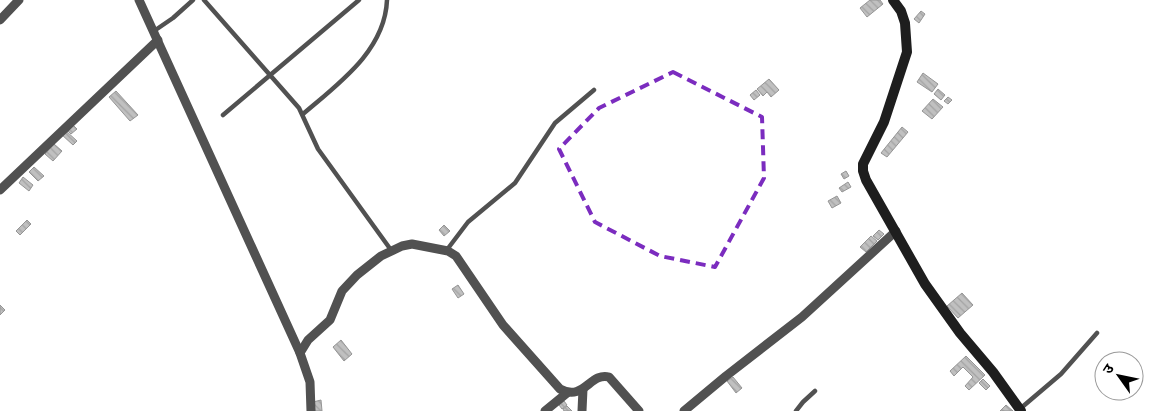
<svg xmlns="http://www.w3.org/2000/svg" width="1154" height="411" font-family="'Exo 2','Noto Sans Devanagari',sans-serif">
<defs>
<pattern id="building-back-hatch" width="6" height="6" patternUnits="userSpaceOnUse" patternTransform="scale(1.25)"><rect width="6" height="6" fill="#c0c0c0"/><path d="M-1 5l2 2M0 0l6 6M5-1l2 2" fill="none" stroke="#a3a3a3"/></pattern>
</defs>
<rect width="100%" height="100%" fill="#fff"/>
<g fill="url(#building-back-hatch)" stroke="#959595">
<polygon points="870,0 880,0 883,4 867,17 860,8"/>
<polygon points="921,11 925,14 919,23 914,19"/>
<polygon points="923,73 938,84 932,92 917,82"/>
<polygon points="769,79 779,90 771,97 767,92 763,96 757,89"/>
<polygon points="938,89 945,95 941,100 934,94"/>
<polygon points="756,90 760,95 754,100 750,95"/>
<polygon points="116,91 138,115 130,121 109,97"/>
<polygon points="948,97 952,100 948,104 944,101"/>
<polygon points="933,99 943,107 932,119 922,111"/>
<polygon points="73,125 77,129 71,134 68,131"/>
<polygon points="902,127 908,132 887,157 881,153"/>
<polygon points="65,130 77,141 73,145 61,134"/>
<polygon points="54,144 62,151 53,161 45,154"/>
<polygon points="34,167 44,176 38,181 29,172"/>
<polygon points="846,171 849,176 844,179 841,174"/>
<polygon points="23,177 33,185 29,191 19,183"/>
<polygon points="848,182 851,187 842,192 839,188"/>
<polygon points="837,196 841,203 832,208 828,201"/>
<polygon points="27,220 31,224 20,235 16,231"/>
<polygon points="444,225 450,231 444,236 439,230"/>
<polygon points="879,230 884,234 878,240 873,236"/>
<polygon points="871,236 877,241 866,252 860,247"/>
<polygon points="458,285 464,294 458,298 452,289"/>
<polygon points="962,293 973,305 958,318 947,306"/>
<polygon points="0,305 5,310 0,315"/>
<polygon points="341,340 352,354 344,361 333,347"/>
<polygon points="966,356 985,375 969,390 965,386 973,377 963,367 954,376 950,371"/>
<polygon points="733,377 742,388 736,393 727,381"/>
<polygon points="983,379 990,386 986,390 979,383"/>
<polygon points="321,400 322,411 315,411 313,402"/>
<polygon points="564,401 567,405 562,409 559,405"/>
<polygon points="1006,405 1013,411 1000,411"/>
<polygon points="567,406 572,411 564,411 563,409"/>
</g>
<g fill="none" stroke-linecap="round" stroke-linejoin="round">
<g stroke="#515151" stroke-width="4.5">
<polyline points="204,0 299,108 318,149 391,250"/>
<polyline points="154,31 173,18 193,0"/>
<path d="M303 114C338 84 385 51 387 0"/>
<polyline points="223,115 359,0"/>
<polyline points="446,251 468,222 515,183 555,123 594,90"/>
<polyline points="1021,408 1061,374 1097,333"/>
<polyline points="796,411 803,402 815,391"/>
</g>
<g stroke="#515151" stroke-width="9">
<polyline points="139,0 300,353 310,382 311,411"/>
<polyline points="0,20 19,0"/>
<polyline points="0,190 158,40"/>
<path d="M300 353 308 340 330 320 342 291 357 275 381 256 402 246 412 244 448 251 456 256 503 325 560 389C584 402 590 372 609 377L639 411"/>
<polyline points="545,411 567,393"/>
<polyline points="582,411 583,389"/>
<polyline points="684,411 726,376 802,317 896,231"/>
</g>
<polyline stroke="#1e1e1e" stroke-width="10" points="893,0 901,11 905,23 907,52 884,122 863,164 863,171 866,180 925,284 960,333 993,372 1021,411"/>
</g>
<path fill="none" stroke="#7b2cbf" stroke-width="4" stroke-dasharray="10 6" stroke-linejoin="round" d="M673 72 762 117 764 178 715 267 660 256 595 222 559 149 599 108Z"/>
<g transform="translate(1119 376) rotate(303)"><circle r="24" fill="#ffffff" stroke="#999999"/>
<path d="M0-4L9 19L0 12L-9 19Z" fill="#000000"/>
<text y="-8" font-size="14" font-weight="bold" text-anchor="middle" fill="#000000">उ</text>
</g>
</svg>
